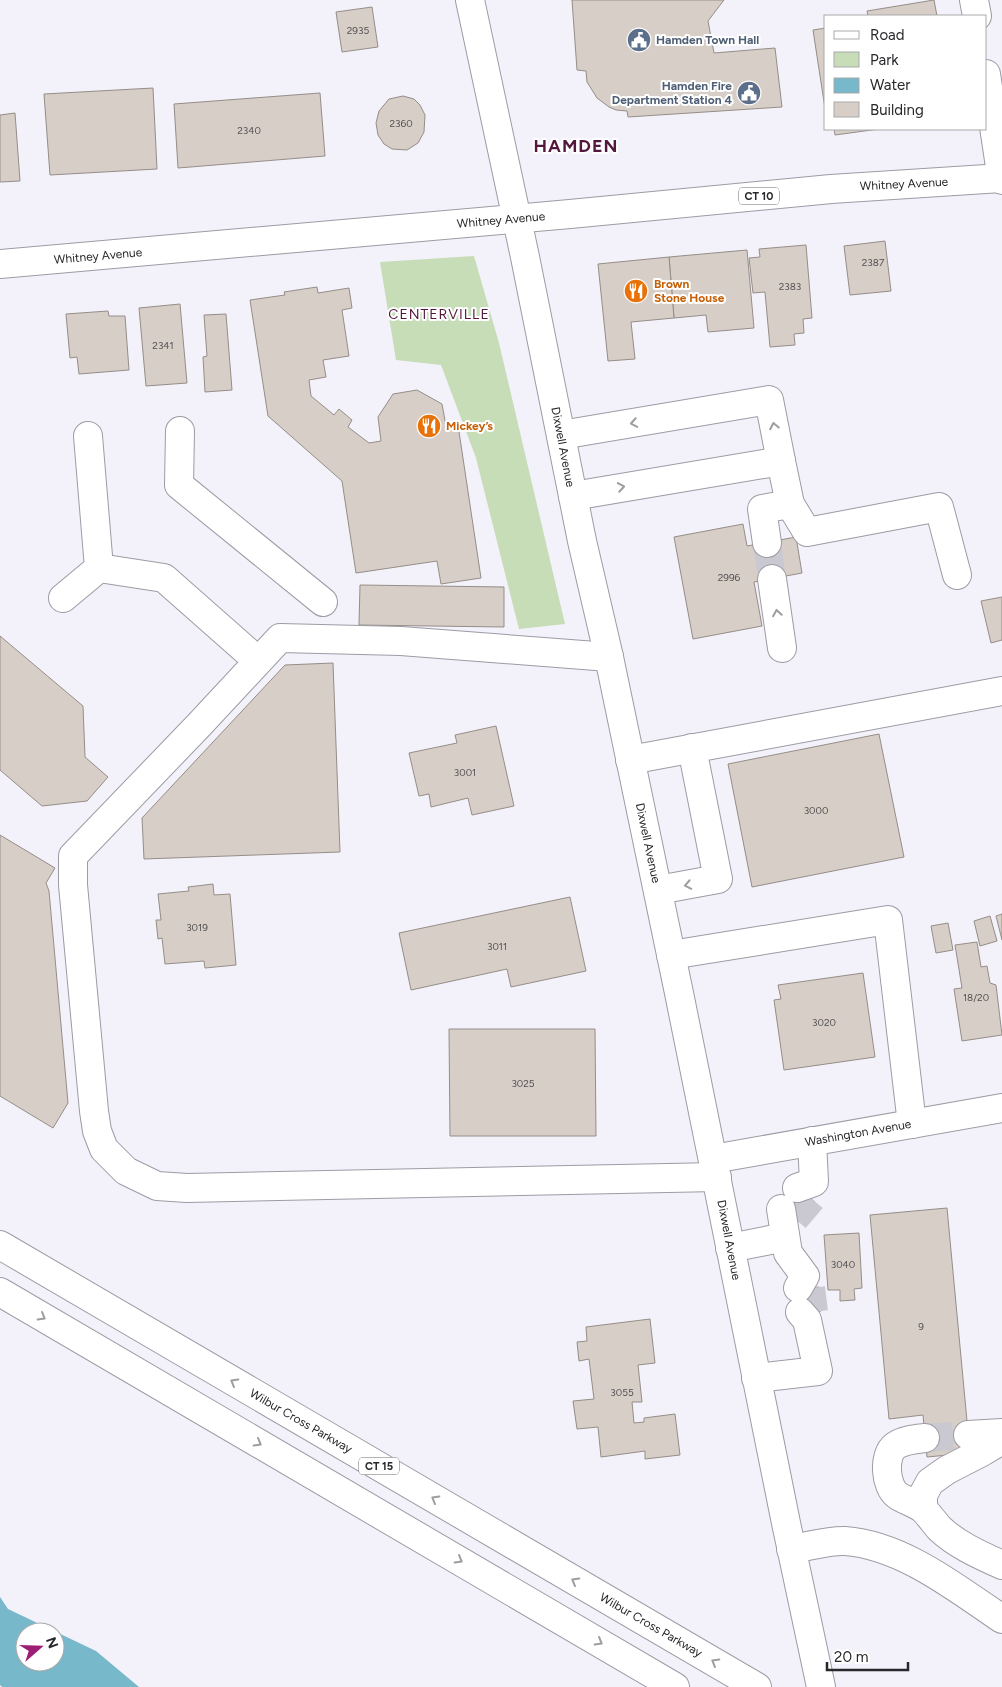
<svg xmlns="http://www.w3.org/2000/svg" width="1002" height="1687" font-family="Figtree,sans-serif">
<rect width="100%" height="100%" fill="#f3f1fa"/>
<polygon fill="#c6ddb7" points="474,256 499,343 565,624 519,629 476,458 441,365 396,360 380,262"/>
<path fill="#77b8ca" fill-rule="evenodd" d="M0 1597 8 1609 96 1651 139 1687H2L0 1685ZM25 1632H55V1662H25Z"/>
<g fill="#d7cec8" stroke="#958d87">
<polygon points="572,0 724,0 708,21 714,53 775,48 782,107 628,117 627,111 616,110 609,107 597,98 587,82 586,71 577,70"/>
<polygon points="934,0 937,16 868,16 867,11"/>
<polygon points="372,7 378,47 342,52 336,12"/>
<polygon points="826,28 826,115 813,30"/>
<polygon points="153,88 157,169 50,175 44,94"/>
<polygon points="320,93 325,156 178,168 174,104"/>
<polygon points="403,96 414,99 420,105 425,115 424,132 418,143 407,150 392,149 384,144 378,135 376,123 379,111 389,99"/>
<polygon points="15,113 20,181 0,182 0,115"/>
<polygon points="834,129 879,129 835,135"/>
<polygon points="885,241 891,291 850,295 844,246"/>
<polygon points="806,245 812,318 803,319 804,333 794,334 795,345 770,347 765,292 753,293 749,258 760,257 759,249"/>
<polygon points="747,250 754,328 708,332 706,315 674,318 669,257"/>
<polygon points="669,257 674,318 631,322 635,359 608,361 598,264"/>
<polygon points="317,287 318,293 349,288 352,308 342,310 349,356 323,360 326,377 309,380 311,396 334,415 339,409 352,420 348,427 369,443 381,441 378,417 393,394 417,390 442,404 446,426 458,425 481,578 441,584 437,561 356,573 342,481 268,416 250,300 285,295 284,292"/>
<polygon points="180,304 187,383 146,386 139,308"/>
<polygon points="108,311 109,316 125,316 129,370 79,374 77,357 70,358 66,314"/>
<polygon points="226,314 232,390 205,392 203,357 207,356 204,315"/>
<polygon points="743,524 747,546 796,537 802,573 754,582 762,626 693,639 674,537"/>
<polygon points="360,585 504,587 504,627 359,625"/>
<polygon points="1002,597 1002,640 991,643 981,601"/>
<polygon points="0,636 83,706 85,757 108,777 87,801 42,806 0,770"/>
<polygon points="333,663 340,852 144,859 142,818 285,665"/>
<polygon points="496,726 514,806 472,815 468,798 431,807 429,794 419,796 409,753 457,743 455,735"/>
<polygon points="879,734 904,857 752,887 728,764"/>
<polygon points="0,835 55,868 46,883 49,891 68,1103 53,1128 0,1096"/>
<polygon points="213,884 214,895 230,894 236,965 205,968 204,961 165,964 162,938 158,939 156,920 161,920 158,894 189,891 188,887"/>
<polygon points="570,897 586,971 511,987 507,969 411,990 399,933"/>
<polygon points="1002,914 1002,940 996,916"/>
<polygon points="990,916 997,941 980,946 974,921"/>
<polygon points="948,923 953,950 936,953 931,926"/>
<polygon points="977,942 981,967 987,966 990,983 996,985 1002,1035 962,1041 954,989 962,988 955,945"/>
<polygon points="863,973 875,1057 784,1070 774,1000 781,999 778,985"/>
<polygon points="449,1029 595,1029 596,1136 450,1136"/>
<polygon points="793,1184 815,1202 798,1222 777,1205"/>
<polygon points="947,1208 970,1453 927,1457 923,1415 889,1419 870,1215"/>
<polygon points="859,1233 862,1288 854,1289 855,1300 840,1301 840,1290 828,1290 824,1235"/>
<polygon points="819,1287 821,1311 794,1313 798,1288"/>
<polygon points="650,1319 655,1363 638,1365 642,1402 632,1402 634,1423 644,1422 644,1418 675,1414 680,1455 645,1459 645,1451 601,1457 598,1427 577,1429 573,1401 594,1399 589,1359 579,1361 577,1342 587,1341 586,1327"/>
</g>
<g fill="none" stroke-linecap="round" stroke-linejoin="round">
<g stroke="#cac9d1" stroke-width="28" stroke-dasharray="28 14" stroke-linecap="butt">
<polyline points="767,543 772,579"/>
<polyline points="795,1219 812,1199"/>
<polyline points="811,1288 814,1312"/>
<polyline points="925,1438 968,1435"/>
</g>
<g stroke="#9d9ba4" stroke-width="30">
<g id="minor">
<polyline points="974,0 977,16"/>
<polyline points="986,74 1002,180"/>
<polyline points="180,431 179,485 323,602"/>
<polyline points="561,435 769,400 781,461 573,496"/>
<polyline points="781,461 790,504 807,532 939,507 957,575"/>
<polyline points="767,543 762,509 790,504"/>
<polyline points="99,568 164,578 258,661"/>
<polyline points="772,579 782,648"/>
<polyline points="63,598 99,568 88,436"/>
<polyline points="609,657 401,641 280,638 199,725 73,856 73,885 94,1111 97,1131 104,1149 126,1171 157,1186 187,1188 717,1177"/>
<polyline points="630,760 1002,691"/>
<polyline points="658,890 718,879 692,748"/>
<polyline points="671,955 888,920 912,1124"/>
<polyline points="713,1159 1002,1108"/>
<polyline points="797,1188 814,1182 812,1141"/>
<polyline points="781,1209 788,1253 805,1276 798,1288"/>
<polyline points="730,1248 785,1237"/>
<polyline points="756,1378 818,1371 807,1320 800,1312"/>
<polyline points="968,1435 1002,1433"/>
<path d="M925 1438C916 1439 903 1440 895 1446 883 1455 885 1486 897 1495 905 1501 917 1503 924 1510 929 1515 934 1522 939 1528 957 1545 980 1555 1002 1565"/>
<polyline points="923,1508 923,1495 930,1482 947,1470 982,1452 1002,1440"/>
<path d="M791 1549C807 1547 829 1540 845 1541 902 1545 956 1588 1002 1619"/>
</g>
</g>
<g stroke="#9d9ba4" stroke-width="30">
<g id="major">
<polyline points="470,0 525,257 582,541 609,657 679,993 786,1523 821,1687"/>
<polyline points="0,264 570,214 831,189 1002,178"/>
</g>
</g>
<g stroke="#9d9ba4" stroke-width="30">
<g id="highway">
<polyline points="0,1245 757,1687"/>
<polyline points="0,1292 675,1687"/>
</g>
</g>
<use href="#minor" stroke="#fff" stroke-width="28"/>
<use href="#major" stroke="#fff" stroke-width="28"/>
<use href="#highway" stroke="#fff" stroke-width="28"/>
</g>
<defs><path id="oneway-chevron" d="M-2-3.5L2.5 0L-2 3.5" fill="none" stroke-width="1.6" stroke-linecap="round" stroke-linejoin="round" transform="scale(1.25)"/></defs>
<g stroke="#9e9ea0">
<use href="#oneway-chevron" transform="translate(634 423) rotate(170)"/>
<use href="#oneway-chevron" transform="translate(774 426) rotate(-101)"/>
<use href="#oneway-chevron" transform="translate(621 487) rotate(-10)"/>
<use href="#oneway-chevron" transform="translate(777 613) rotate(-99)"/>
<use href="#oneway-chevron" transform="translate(688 885) rotate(169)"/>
<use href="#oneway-chevron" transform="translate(42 1317) rotate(30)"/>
<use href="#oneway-chevron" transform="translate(234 1382) rotate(-150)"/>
<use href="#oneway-chevron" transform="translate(258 1443) rotate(30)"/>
<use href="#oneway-chevron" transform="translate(435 1499) rotate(-150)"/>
<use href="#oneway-chevron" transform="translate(459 1560) rotate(30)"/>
<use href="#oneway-chevron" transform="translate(575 1581) rotate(-150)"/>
<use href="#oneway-chevron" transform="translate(599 1642) rotate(30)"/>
<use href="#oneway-chevron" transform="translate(715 1662) rotate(-150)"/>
</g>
<defs>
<g id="civic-disc" transform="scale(1.25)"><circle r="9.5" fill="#5c6f8a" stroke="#fff"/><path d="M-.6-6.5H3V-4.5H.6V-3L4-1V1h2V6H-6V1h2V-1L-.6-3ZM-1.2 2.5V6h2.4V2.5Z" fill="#fff"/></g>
<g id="restaurant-disc" transform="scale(1.25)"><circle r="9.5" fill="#e8710a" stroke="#fff"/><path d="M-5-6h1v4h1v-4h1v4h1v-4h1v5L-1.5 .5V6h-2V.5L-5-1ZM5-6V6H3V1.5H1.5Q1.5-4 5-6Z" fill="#fff"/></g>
</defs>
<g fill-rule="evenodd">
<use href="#civic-disc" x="639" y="40"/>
<use href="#civic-disc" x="749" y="93"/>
<use href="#restaurant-disc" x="636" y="291"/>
<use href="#restaurant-disc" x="429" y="426"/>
</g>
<g text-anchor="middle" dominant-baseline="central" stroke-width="4" stroke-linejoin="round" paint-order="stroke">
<g font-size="10" fill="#545152">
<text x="358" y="30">2935</text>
<text x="401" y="123">2360</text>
<text x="249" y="130">2340</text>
<text x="873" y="262">2387</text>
<text x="790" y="286">2383</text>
<text x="163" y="345">2341</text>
<text x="729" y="577">2996</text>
<text x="465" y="772">3001</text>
<text x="816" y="810">3000</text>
<text x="197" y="927">3019</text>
<text x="497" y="946">3011</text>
<text x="976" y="997">18/20</text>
<text x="824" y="1022">3020</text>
<text x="523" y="1083">3025</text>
<text x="843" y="1264">3040</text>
<text x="921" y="1326">9</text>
<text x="622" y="1392">3055</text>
</g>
<g fill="#fff" stroke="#68686b" stroke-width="1">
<rect x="739" y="187.5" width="40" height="17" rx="4"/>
<rect x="359" y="1457.5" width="40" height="17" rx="4"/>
</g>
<g font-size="11" font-weight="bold" fill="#28272b">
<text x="759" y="196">CT 10</text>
<text x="379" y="1466">CT 15</text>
</g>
<g font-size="12" font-weight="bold" fill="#4e5e75" stroke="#fff" text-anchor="start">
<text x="656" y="40">Hamden Town Hall</text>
<text x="732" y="86" text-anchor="end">Hamden Fire<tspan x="732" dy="14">Department Station 4</tspan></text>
</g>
<g font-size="12" fill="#28272b" stroke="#fff">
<text transform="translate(904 184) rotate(-3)">Whitney Avenue</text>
<text transform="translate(501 220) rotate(-5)">Whitney Avenue</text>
<text transform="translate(98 256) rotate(-5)">Whitney Avenue</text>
<text transform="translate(563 447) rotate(79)">Dixwell Avenue</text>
<text transform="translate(648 843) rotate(78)">Dixwell Avenue</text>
<text transform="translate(858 1133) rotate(-10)">Washington Avenue</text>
<text transform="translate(729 1240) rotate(79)">Dixwell Avenue</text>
<text transform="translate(301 1421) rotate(30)">Wilbur Cross Parkway</text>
<text transform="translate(651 1625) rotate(30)">Wilbur Cross Parkway</text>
</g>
<g font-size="12" font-weight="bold" fill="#c56008" stroke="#fff" text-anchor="start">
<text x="654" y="284">Brown<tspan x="654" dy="14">Stone House</tspan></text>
<text x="446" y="426">Mickey’s</text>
</g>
<g font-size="14" letter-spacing="1" fill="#54183e" stroke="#fff">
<text x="439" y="314">CENTERVILLE</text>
</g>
<g font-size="18" font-weight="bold" letter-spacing="1" fill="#54183e" stroke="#fff">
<text x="576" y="146">HAMDEN</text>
</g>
</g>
<rect x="824" y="15" width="162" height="115" fill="#ffffff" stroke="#a9a9aa"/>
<rect x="834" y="31" width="25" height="8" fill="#ffffff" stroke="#a9a9aa"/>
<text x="870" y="40" font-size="15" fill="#28272b">Road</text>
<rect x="834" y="52" width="25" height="15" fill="#c6ddb7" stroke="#a9a9aa"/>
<text x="870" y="65" font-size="15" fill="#28272b">Park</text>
<rect x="834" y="78" width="25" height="15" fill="#77b8ca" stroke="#a9a9aa"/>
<text x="870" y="90" font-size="15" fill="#28272b">Water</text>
<rect x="834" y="102" width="25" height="15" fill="#d7cec8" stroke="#a9a9aa"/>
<text x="870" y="115" font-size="15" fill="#28272b">Building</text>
<g transform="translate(40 1647) rotate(70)"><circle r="24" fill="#ffffff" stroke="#a9a9aa"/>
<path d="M0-4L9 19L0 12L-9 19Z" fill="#9d1f75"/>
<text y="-8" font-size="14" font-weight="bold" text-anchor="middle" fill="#28272b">N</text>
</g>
<path d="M827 1662v8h81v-8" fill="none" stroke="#28272b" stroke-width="2.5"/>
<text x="834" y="1662" font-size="15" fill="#28272b" stroke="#ffffff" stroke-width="4" paint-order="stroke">20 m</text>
</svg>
